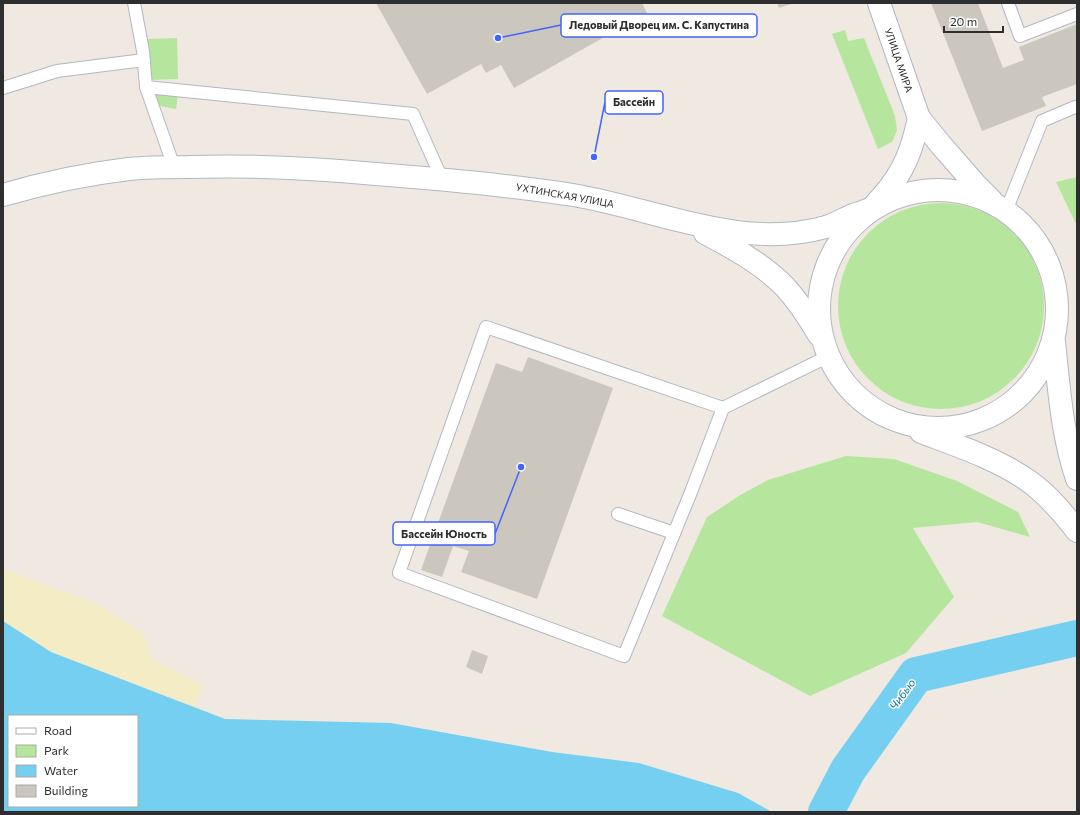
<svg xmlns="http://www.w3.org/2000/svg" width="1080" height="815" font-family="Commissioner,sans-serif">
<rect width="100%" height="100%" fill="#efe9e1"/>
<g fill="#b6e59e">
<polygon points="845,30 848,41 864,38 895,116 897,130 892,142 878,149 832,34"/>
<polygon points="177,38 178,79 148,80 147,39"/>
<polygon points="152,93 178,95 176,109 160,106"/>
<polygon points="1077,177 1077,226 1056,182"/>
<circle cx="941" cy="306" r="103"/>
<polygon points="846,456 894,459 957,481 1018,512 1030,537 977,522 913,528 954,597 906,653 810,696 662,616 707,517 742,494 768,480"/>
</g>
<polygon fill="#f3ecc5" points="3,569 97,604 143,633 151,659 203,685 195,707 51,652 3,621"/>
<path fill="#75cff0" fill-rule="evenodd" d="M3 621 51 652 225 719 391 723 552 752 639 763 738 793 772 812H3ZM9 716H137V806H9Z"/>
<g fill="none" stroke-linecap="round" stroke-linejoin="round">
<polyline stroke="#75cff0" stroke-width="36" points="826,812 848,770 916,675 1077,638"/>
</g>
<g fill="#cbc7bf">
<polygon points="376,3 642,3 647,13 514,88 501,65 486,73 481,64 427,94"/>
<polygon points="777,3 794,3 779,8"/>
<polygon points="931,3 978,3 1003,68 1024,60 1019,47 1077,24 1077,84 1042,97 1046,106 982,131"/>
<polygon points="528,357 613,388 537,599 461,572 469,551 453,546 442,577 421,570 496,363 522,372"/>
<polygon points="472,650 488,656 482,674 466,667"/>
</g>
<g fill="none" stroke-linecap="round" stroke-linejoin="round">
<g stroke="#b4b7c1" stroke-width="14">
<g id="lane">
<polyline points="134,3 143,51 146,87 174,167"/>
<polyline points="1008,3 1020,36 1077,14"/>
<polyline points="146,87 413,114 442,179"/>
<polyline points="3,88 57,71 144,60"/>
<polyline points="1006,211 1042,121 1075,107"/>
<polyline points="723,408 486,327 399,573 624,656 691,492 723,408 829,356"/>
<polyline points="618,514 674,533"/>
</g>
</g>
<g stroke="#b4b7c1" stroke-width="24">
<g id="secondary">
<polyline points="879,3 919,118 941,145 975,184 991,200"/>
<circle cx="938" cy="309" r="119"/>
<path d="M3 195C44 183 86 174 129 169 149 167 169 167 188 167 252 165 313 168 376 174 442 179 508 185 573 195 657 209 740 251 826 227 835 224 844 219 853 215 859 213 866 211 872 208 875 205 879 200 882 197 904 172 912 150 919 118"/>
<path d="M705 233C733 248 763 264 785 287 798 301 809 318 819 335"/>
<path d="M1054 342C1059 388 1062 435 1077 479"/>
<path d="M921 432C958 446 998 459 1030 482 1049 496 1063 513 1077 531"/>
</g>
</g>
<use href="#lane" stroke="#fff" stroke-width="12"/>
<use href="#secondary" stroke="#fff" stroke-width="22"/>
</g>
<g text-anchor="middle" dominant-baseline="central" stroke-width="3" stroke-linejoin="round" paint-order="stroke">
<g font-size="10" fill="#2e2e2e" stroke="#fff">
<text transform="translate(899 60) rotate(71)">УЛИЦА МИРА</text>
<text transform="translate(565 195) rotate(10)">УХТИНСКАЯ УЛИЦА</text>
</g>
<g font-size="11" font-style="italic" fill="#0d6fa3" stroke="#fff">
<text transform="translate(902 694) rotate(-54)">Чибью</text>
</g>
</g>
<path fill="none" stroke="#4264fb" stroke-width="1.5" d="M498 38L561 25M594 157L605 102M521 467L495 534"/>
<g fill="#4264fb" stroke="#fff" stroke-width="1.5">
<circle cx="498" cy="38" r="4"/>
<circle cx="594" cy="157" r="4"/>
<circle cx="521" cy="467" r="4"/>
</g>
<g fill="#fff" stroke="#4264fb" stroke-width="1.5">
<rect x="561" y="14" width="196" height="23" rx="4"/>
<rect x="605" y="91" width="58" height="23" rx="4"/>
<rect x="393" y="522" width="102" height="23" rx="4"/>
</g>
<g font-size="11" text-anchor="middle" font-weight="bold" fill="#2e2e2e">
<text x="659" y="29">Ледовый Дворец им. С. Капустина</text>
<text x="634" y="106">Бассейн</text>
<text x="444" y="538">Бассейн Юность</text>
</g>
<rect width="1080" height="815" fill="none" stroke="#2e2e2e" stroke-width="8"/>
<rect x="8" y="715" width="130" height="92" fill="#ffffff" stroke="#ababab"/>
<rect x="16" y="728" width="20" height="6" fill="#ffffff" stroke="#ababab"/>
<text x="44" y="735" font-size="12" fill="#2e2e2e">Road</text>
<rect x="16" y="745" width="20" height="12" fill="#b6e59e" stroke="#ababab"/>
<text x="44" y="755" font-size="12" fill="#2e2e2e">Park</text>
<rect x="16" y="765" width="20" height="12" fill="#75cff0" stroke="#ababab"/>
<text x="44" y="775" font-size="12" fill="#2e2e2e">Water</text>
<rect x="16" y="785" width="20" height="12" fill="#cbc7bf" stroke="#ababab"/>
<text x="44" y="795" font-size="12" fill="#2e2e2e">Building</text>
<path d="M944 26v6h59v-6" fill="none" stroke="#2e2e2e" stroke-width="2"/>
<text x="950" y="26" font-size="12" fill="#2e2e2e" stroke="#ffffff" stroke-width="3" paint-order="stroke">20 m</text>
</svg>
